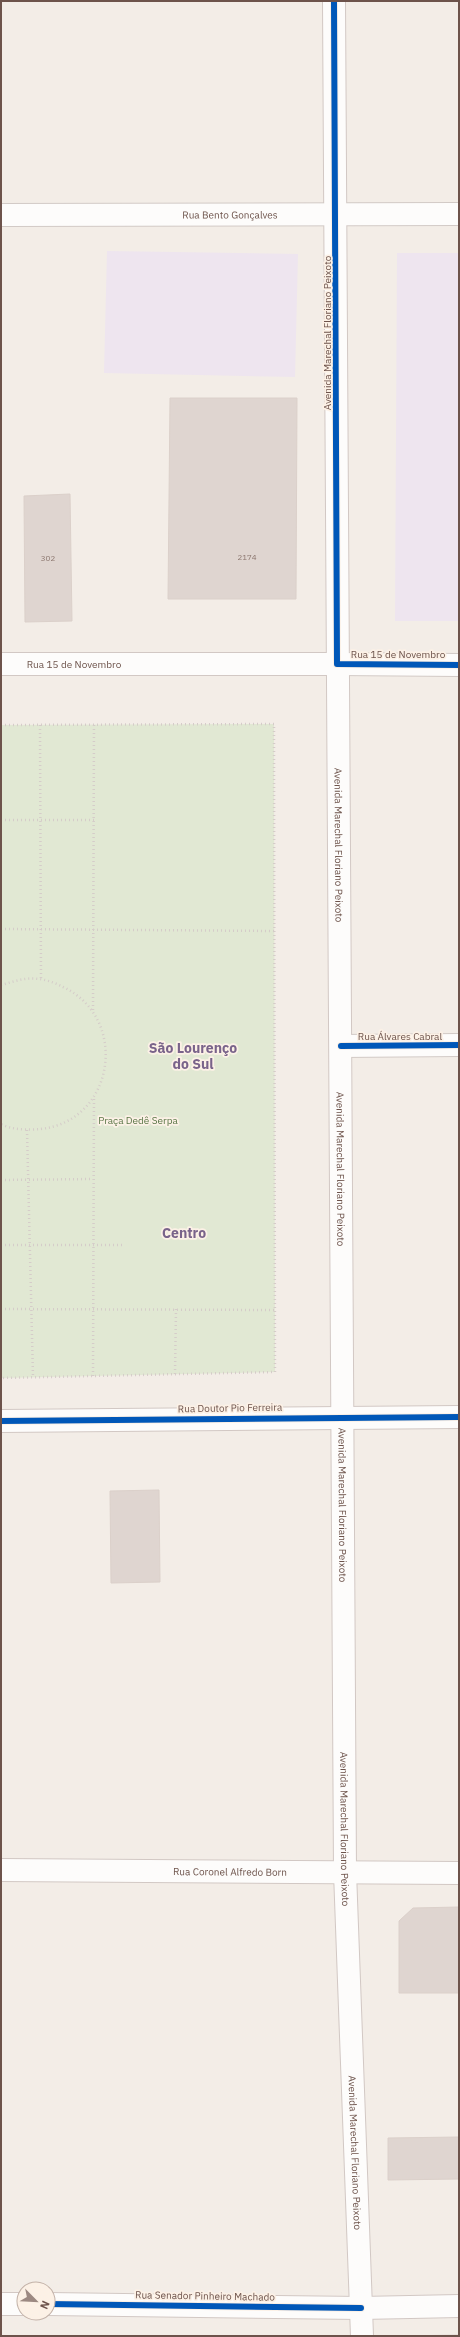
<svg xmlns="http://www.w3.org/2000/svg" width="460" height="2337" font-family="'IBM Plex Sans',sans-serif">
<rect width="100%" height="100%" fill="#f3ede7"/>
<g fill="#eee5ef">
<polygon points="107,251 298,254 295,377 104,373"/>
<polygon points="397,253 459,253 459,621 395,621"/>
</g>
<polygon fill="#e1e8d3" points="274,724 275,1372 1,1378 1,725"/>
<g fill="#dfd5d0" stroke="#dbd0ca">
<polygon points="170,398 297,398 296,599 168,599"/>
<polygon points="70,494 72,621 25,622 24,496"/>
<polygon points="159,1490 160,1582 111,1583 110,1491"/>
<polygon points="459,1907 459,1993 399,1993 399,1921 413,1908"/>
<polygon points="459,2137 459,2179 388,2180 388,2138"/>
<polygon points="459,2335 459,2336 401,2336"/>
</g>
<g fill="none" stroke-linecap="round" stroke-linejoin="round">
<g stroke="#d2cac6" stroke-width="24">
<g id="street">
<path id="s1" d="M1 215 459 214"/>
<polyline points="337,664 459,665"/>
<polyline points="341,1046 459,1045"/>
</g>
</g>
<g stroke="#d2c8c4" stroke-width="24">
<g id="secondary">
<path id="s2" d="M334 1 345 1872 362 2336"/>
<path id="s3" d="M1 664H337"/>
<polyline points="1,1421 459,1417"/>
<path id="s4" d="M1 1870 459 1873"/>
<polyline points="1,2304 24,2304"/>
<polyline points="48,2304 361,2308 459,2306"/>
</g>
</g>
<g stroke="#d5ccc9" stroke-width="2.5" stroke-dasharray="1 3" stroke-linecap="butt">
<polyline points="1,725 274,724 275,1372 1,1378"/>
<polyline points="40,725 41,980"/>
<polyline points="1,820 94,820"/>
<polyline points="1,929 275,931"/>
<path d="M1 985C9 983 17 980 25 979 38 977 52 981 63 987 130 1018 115 1122 40 1129 28 1130 12 1130 1 1124"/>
<polyline points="93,1010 94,724"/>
<polyline points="27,1130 33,1377"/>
<polyline points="1,1180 93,1179"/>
<polyline points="1,1245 122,1245"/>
<polyline points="1,1309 275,1310"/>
<polyline points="175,1374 176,1309"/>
<polyline points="93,1376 94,1097"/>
</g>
<use href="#street" stroke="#fdfcfb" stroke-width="22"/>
<use href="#secondary" stroke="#fdfcfb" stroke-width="22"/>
<g stroke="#fcf1e6" stroke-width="8">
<g id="cycleway">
<polyline points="334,1 337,664 459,665"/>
<polyline points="341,1046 459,1045"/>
<polyline points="1,1421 459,1417"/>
<polyline points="48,2304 361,2308"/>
</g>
</g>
<use href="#cycleway" stroke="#0057b8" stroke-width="6"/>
</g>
<g text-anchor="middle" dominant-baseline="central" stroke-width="3.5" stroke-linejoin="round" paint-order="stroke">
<g font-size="8" fill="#8b766e">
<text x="247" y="557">2174</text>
<text x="48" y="558">302</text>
</g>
<g font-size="10" fill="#6d534b" stroke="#fcf1e6">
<text stroke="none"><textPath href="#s1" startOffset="229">Rua Bento Gonçalves</textPath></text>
<text transform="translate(327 333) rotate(-90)">Avenida Marechal Floriano Peixoto</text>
<text x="398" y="654">Rua 15 de Novembro</text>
<text stroke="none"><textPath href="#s3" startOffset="73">Rua 15 de Novembro</textPath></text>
<text stroke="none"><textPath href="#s2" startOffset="844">Avenida Marechal Floriano Peixoto</textPath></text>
<text x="400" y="1036">Rua Álvares Cabral</text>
<text stroke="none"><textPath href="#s2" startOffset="1168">Avenida Marechal Floriano Peixoto</textPath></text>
<text transform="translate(230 1408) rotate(-1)">Rua Doutor Pio Ferreira</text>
<text stroke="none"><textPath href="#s2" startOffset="1504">Avenida Marechal Floriano Peixoto</textPath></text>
<text stroke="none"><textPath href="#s2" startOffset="1828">Avenida Marechal Floriano Peixoto</textPath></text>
<text stroke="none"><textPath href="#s4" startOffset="229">Rua Coronel Alfredo Born</textPath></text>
<text stroke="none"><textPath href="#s2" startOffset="2152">Avenida Marechal Floriano Peixoto</textPath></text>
<text transform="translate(205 2296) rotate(1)">Rua Senador Pinheiro Machado</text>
</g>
<g font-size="10" fill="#5b7748" stroke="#fcf1e6">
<text x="138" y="1120">Praça Dedê Serpa</text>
</g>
<g font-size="14" font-weight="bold" fill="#79638a" stroke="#fcf1e6">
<text x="193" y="1048">São Lourenço<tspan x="193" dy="16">do Sul</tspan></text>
<text x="184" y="1233">Centro</text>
</g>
</g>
<rect width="460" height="2337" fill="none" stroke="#6d534b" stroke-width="4"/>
<g transform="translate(36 2301) rotate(114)"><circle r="19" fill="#fcf1e6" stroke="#c3b2a8"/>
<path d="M0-3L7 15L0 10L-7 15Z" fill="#9c8982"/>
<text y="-6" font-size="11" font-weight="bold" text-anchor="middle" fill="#6d534b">N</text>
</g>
</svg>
